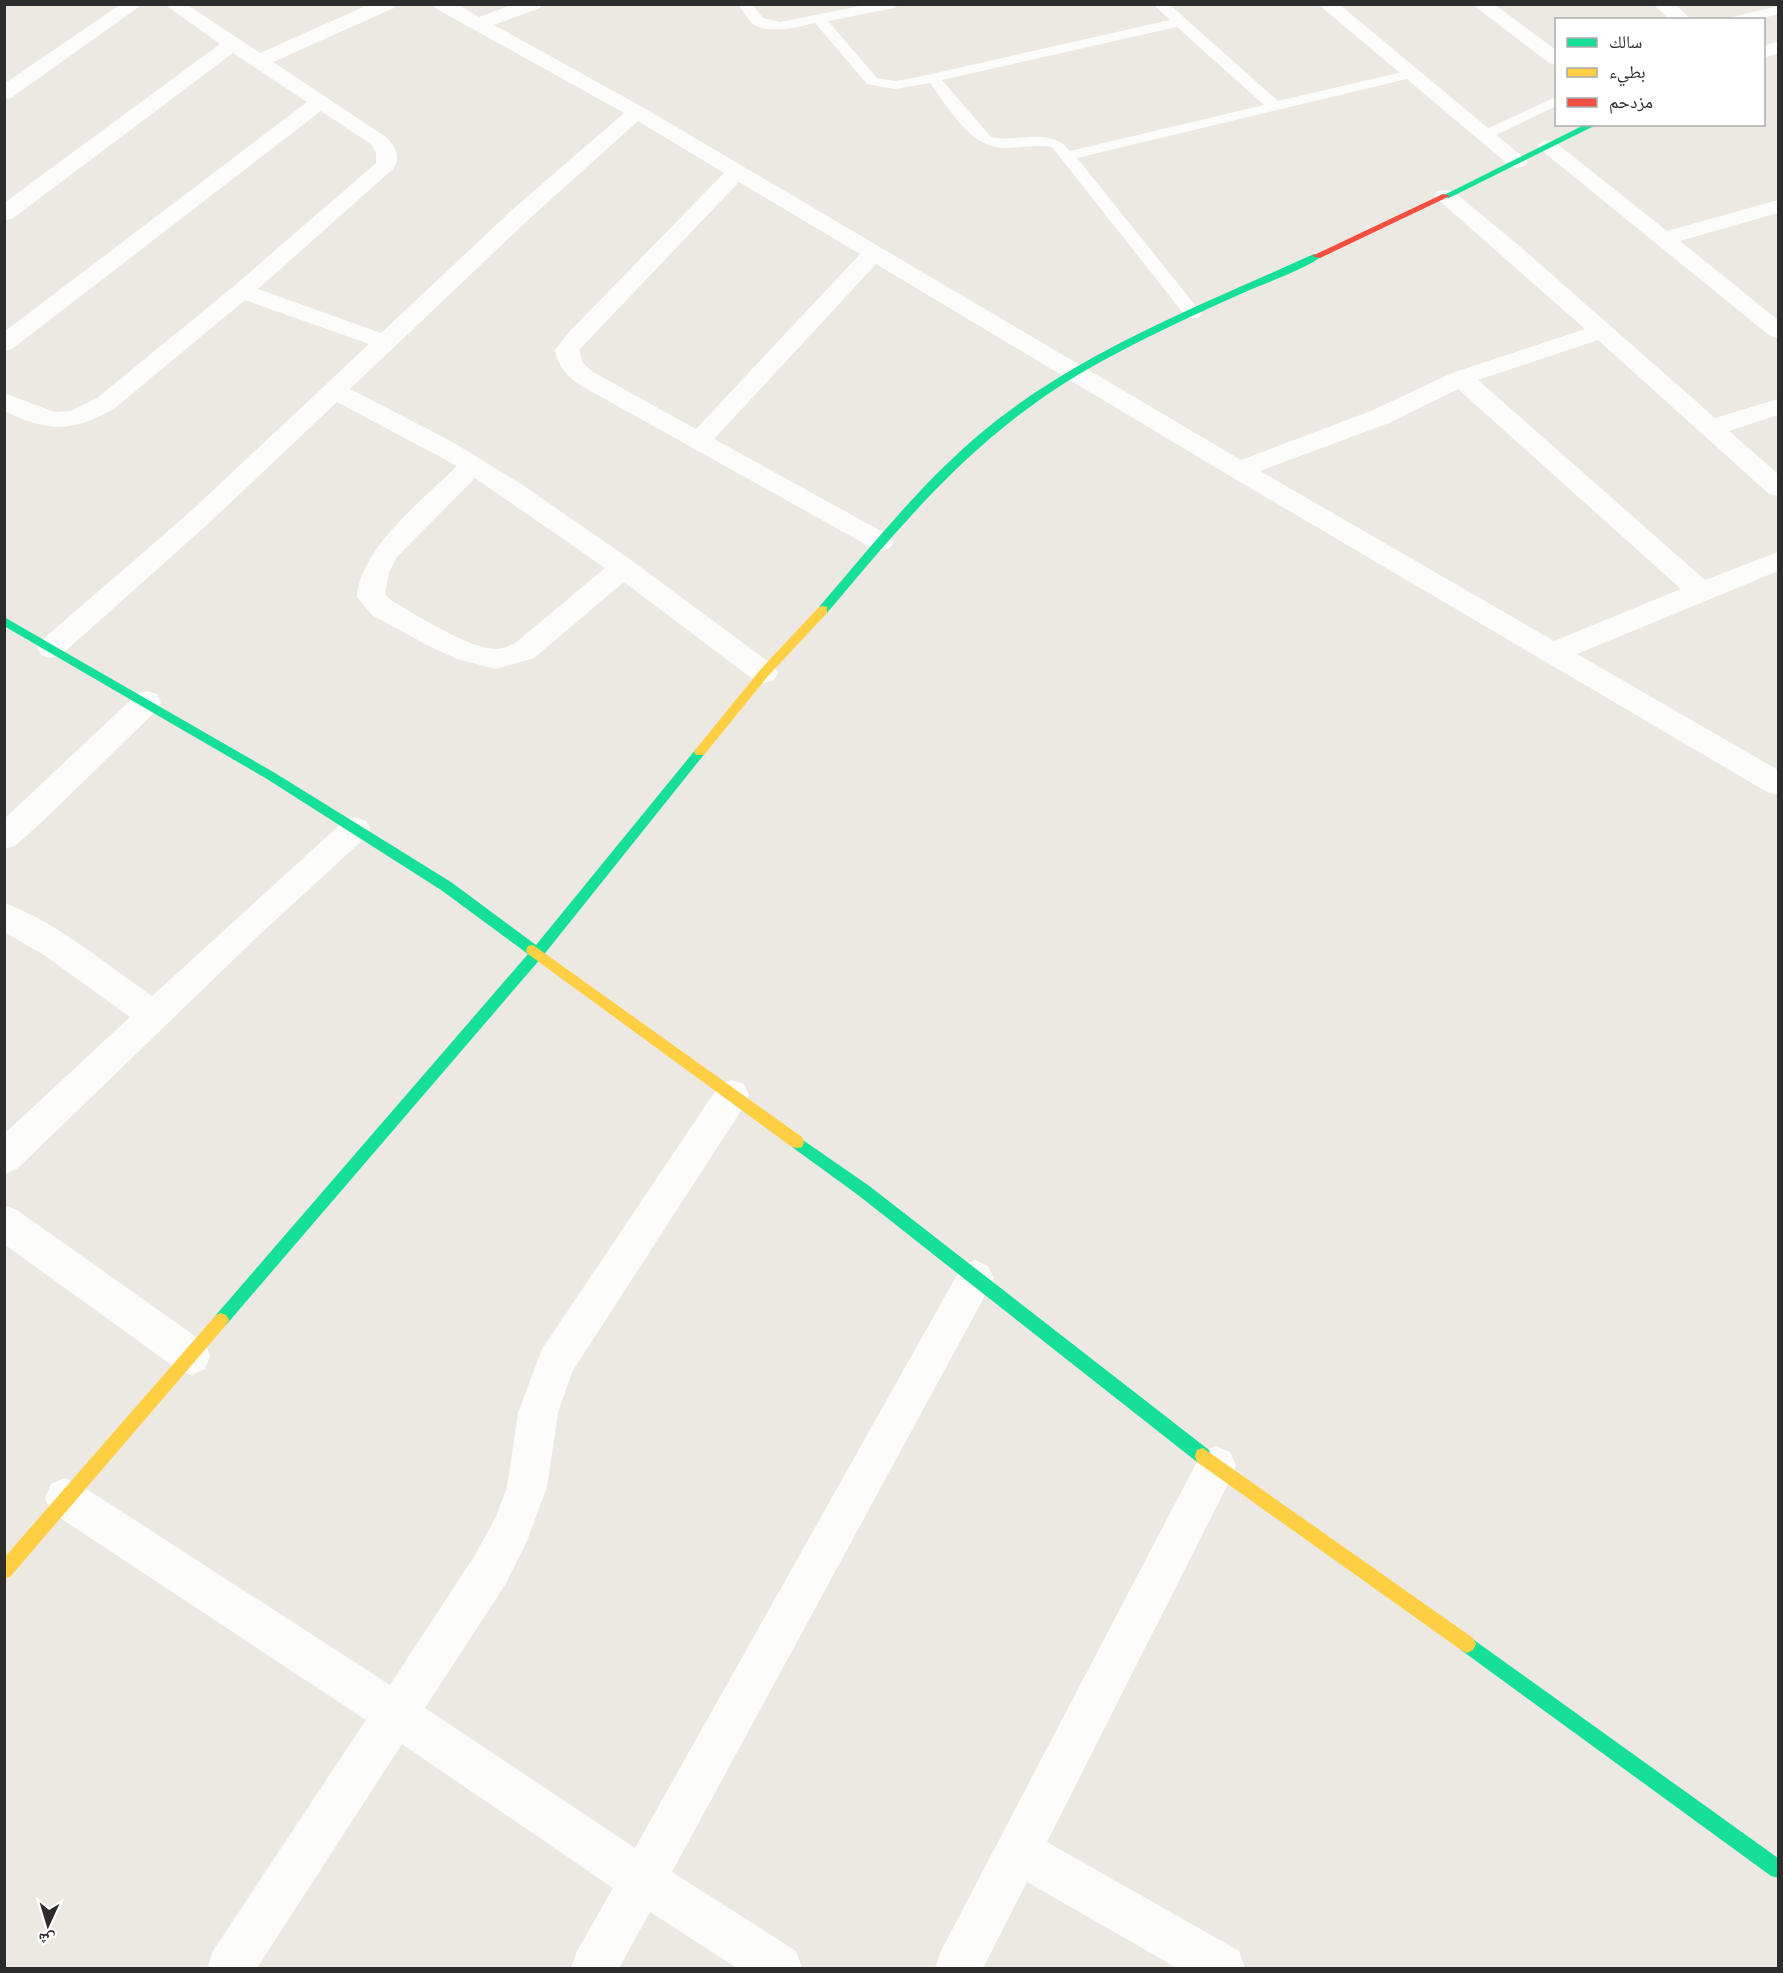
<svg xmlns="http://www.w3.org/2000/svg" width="1783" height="1973" font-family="'Public Sans','Noto Naskh Arabic',sans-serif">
<rect width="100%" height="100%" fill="#ebe9e1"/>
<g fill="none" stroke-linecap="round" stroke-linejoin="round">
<g fill="#fcfcfa" fill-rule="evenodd">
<path d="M738 4H752L763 18 780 22 870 4H901L894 8 828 21 877 78 895 81 918 77 1170 20 1153 4H1169L1278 101 1411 70 1418 74 1411 78 1077 158 1199 310 1201 314 1199 318H1187L1052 147C1035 144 1022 148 1005 148 971 149 948 107 930 83L895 89 867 84 815 23C798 27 770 35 753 24 748 20 742 10 738 4ZM1177 27 1264 105 1070 151C1050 126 1018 143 991 137L942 80Z"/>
<polygon points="1778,6 1778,14 1756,20 1730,20 1732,17"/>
<polygon points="1556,97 1556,106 1490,138 1480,138 1477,135 1480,132"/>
</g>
<g fill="#fcfcfa" fill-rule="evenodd">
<polygon points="121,4 143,4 11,98 4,100 4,84"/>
<path d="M164 4H186L260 53 370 4H396L394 8 273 62 386 137C395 146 402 157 393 169L258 289 381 333 512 210 624 113 435 8 433 4H457L479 17 514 4H542L540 8 494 25 644 108 1241 460 1371 411 1452 373 1585 329 1434 196 1437 191 1445 190 1453 191 1523 249 1715 418 1778 399V415L1729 431 1778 474V496L1769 494 1598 340 1478 380 1705 580 1778 552V571L1577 654 1778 770V795L1767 792 1230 476 876 264 714 439 890 536 894 542 890 548 881 551 872 548 580 385C567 377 558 366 555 350L569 332 724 173 638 121 528 220 350 389 449 440 521 484 631 560 774 666 778 673 774 680 764 683 754 680 624 582 534 658 496 669 457 659 427 645 372 615 357 597C360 548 423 500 457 466L337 402 209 523 61 655 51 658 41 655 37 648 41 641 191 511 369 344 245 300 115 408C73 433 47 432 4 411V393L55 412 71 411 97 398 234 286 376 163V152L372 145 321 111 12 349 4 351V332L307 102 233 53 12 219 4 220V203L220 44ZM739 182 860 254 696 429 593 372 583 363 579 350ZM1458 389 1681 589 1554 641 1260 471 1389 423ZM475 478 605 568 514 644C508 646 502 649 496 649 469 649 417 615 392 601L385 594 389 572 397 557Z"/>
<polygon points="1318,4 1339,4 1524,158 1528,162 1524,166 1517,168 1510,166"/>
<polygon points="1472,4 1494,4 1556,50 1556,65 1549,63"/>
<polygon points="1653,4 1675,4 1692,20 1670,20"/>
<polygon points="1778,41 1778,53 1764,58 1764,46"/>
<polygon points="1548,140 1555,142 1667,231 1778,200 1778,213 1680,241 1778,320 1778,338 1770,336 1541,150 1538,146 1541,142"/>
<polygon points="147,691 157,694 161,702 157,710 44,820 15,846 4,849 4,819 137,694"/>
<path d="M355 817 366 821 370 829 366 837 257 937 17 1169 4 1174V1134L130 1017 44 955 4 932V903C52 919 110 967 152 996L344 821Z"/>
<polygon points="732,1080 744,1084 749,1095 744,1106 572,1372 558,1413 547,1487 527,1541 505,1585 425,1708 635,1848 962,1266 975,1260 988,1266 994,1278 988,1290 672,1872 796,1951 802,1968 737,1968 650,1912 619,1968 571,1968 577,1951 613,1888 402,1744 257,1968 207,1968 213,1951 366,1720 51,1512 45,1498 51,1484 65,1478 79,1484 390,1685 475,1555 496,1517 507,1487 518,1413 542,1349 720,1084"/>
<polygon points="4,1205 17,1210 205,1343 210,1356 205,1369 191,1375 177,1369 4,1244"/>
<polygon points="1216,1446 1230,1452 1236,1466 1230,1480 1047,1842 1239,1951 1245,1968 1177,1968 1027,1882 983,1968 935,1968 941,1951 1202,1452"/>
</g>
<g fill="#16e098" fill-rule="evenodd">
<polygon points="1586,124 1598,124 1449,198 1442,196"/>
<path d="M1314 254 1322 256C1307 268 1271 281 1252 289 1202 311 1152 334 1104 360 984 425 913 511 827 613H819V607C875 542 929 473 997 420 1091 347 1206 303 1314 254Z"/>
<polygon points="4,617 275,773 451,882 536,945 696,749 704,749 706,752 542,957 226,1325 221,1327 216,1325 213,1320 216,1315 528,954 441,890 267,779 4,626"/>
<polygon points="797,1136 868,1185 1209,1450 1211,1456 1209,1462 1203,1464 1197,1462 858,1195 792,1147 790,1142 792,1137"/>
<polygon points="1467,1635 1778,1858 1778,1878 1771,1876 1461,1650 1458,1644 1461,1638"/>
</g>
<g fill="#ffcf43" fill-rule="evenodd">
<polygon points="823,606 827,607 827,613 768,676 704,755 696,755 694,752 696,749 760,670 819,607"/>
<polygon points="533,945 802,1137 804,1142 802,1147 797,1148 792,1147 528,954 526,950 528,946"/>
<polygon points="221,1313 226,1315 229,1320 226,1325 10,1577 4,1579 4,1558 216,1315"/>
<polygon points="1203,1448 1473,1638 1476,1644 1473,1650 1467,1653 1461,1650 1197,1462 1195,1456 1197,1450"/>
</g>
<polygon fill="#f24e42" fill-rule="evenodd" points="1443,194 1450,196 1320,258 1312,256"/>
</g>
<rect width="1783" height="1973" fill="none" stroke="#2c2c2c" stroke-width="12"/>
<rect x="1555" y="18" width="210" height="108" fill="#ffffff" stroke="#ababab" stroke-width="1.5"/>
<rect x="1567" y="38" width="30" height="9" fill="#16e098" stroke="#ababab" stroke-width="1.5"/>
<text x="1609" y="48" font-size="18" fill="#2c2c2c">سالك</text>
<rect x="1567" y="68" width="30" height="9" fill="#ffcf43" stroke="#ababab" stroke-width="1.5"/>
<text x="1609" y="78" font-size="18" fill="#2c2c2c">بطيء</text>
<rect x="1567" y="98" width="30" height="9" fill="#f24e42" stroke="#ababab" stroke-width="1.5"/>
<text x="1609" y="108" font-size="18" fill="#2c2c2c">مزدحم</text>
<g transform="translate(48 1925) rotate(184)" stroke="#ffffff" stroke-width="4.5" paint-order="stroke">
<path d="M0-4.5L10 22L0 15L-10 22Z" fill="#2c2c2c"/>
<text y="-9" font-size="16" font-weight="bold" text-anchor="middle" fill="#2c2c2c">ش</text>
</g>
</svg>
